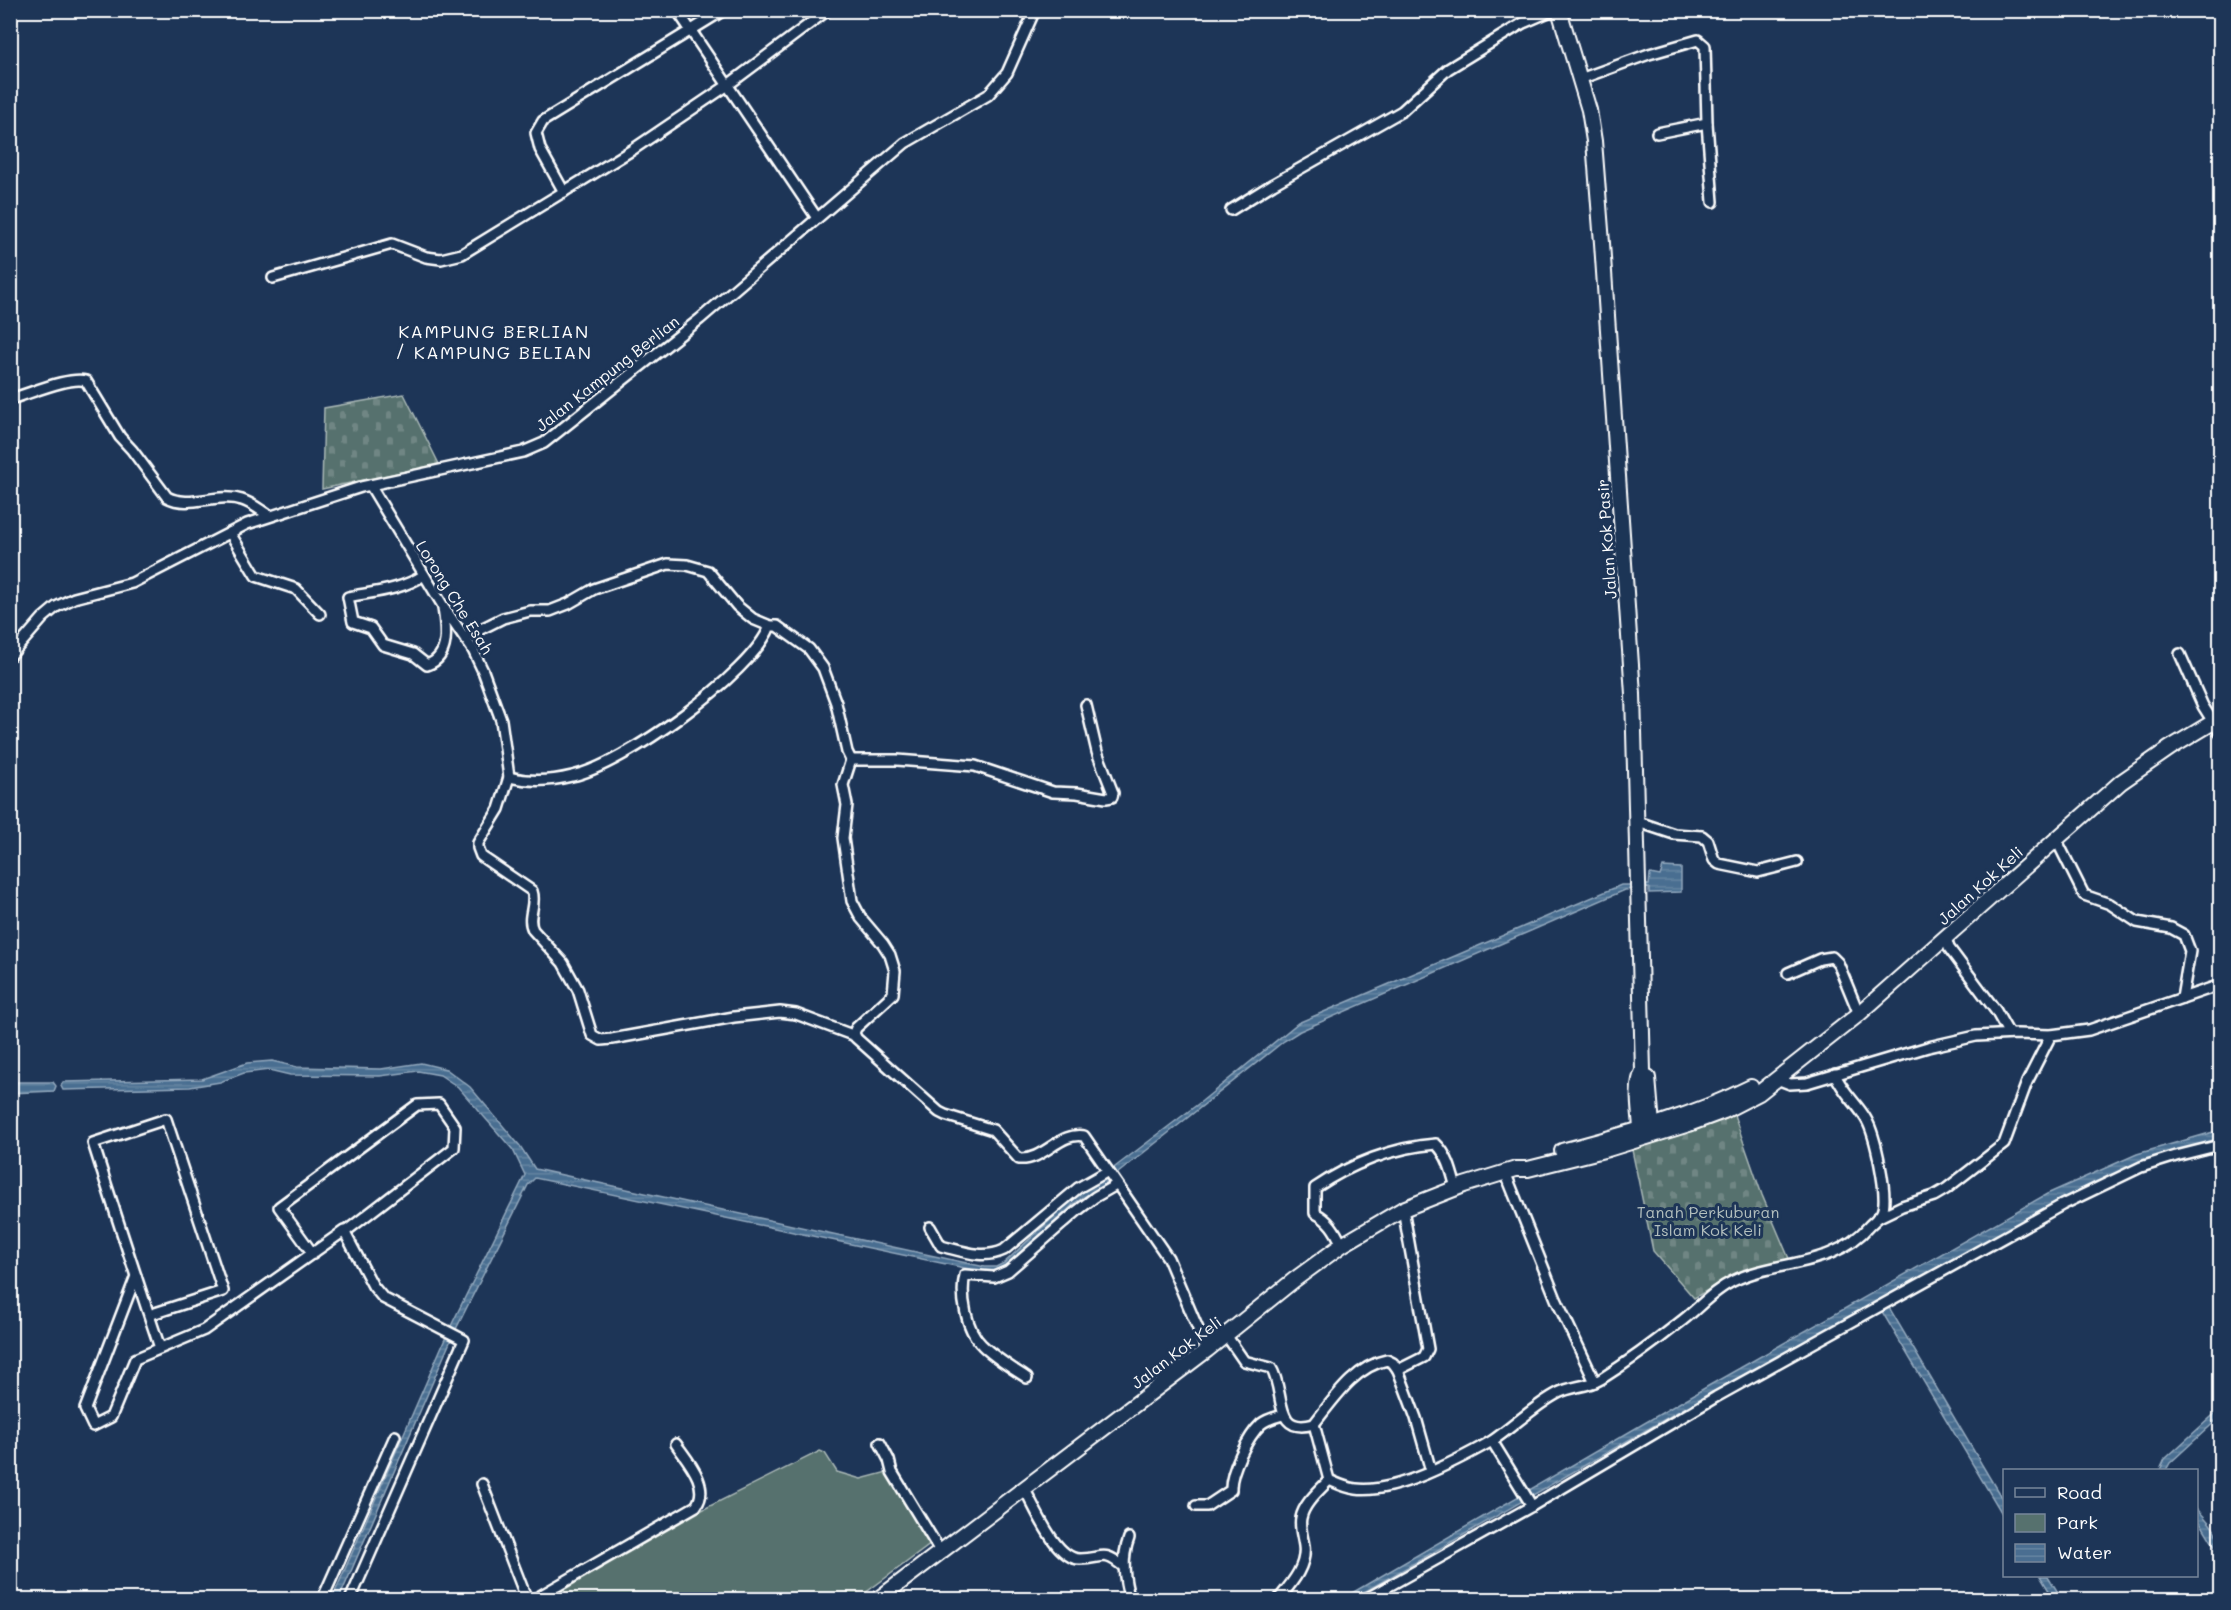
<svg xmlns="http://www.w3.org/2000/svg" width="2231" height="1610" font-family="Mali,sans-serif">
<defs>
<pattern id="cemetery-stones" width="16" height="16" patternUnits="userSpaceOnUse" patternTransform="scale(1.5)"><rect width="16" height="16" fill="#56716e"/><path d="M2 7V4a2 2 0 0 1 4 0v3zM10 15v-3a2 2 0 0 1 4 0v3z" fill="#6f8684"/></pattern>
<pattern id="water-rules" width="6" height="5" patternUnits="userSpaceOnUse" patternTransform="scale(1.5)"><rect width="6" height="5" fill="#4a6e91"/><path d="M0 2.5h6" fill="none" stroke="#6584a2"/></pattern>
</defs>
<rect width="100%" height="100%" fill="#1d3557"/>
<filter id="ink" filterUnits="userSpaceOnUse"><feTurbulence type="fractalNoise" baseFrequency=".0167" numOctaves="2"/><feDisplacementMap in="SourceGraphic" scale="12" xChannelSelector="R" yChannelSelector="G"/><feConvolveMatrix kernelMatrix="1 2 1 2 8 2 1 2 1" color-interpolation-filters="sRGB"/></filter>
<g filter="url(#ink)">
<g fill="url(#cemetery-stones)" stroke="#aab8b6" stroke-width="1.5">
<polygon points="404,394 439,464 322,489 324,408"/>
<polygon points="1734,1115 1762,1195 1790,1261 1734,1275 1694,1298 1653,1251 1632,1150"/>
</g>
<polygon fill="#56716e" stroke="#aab8b6" stroke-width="1.5" points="820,1451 825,1453 837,1472 861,1479 887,1472 931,1544 857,1599 546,1600 702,1510"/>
<g fill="url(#water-rules)" stroke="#92a8bd" stroke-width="1.5">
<polygon points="1663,867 1681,868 1681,892 1649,893 1649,888 1625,890 1300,1031 1284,1041 1103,1185 1076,1202 1006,1267 995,1272 984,1272 535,1178 528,1185 453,1335 339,1599 332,1599 448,1332 525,1175 513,1150 458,1087 440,1075 418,1071 380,1076 290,1075 269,1070 244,1073 220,1082 190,1087 63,1090 61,1086 63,1082 202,1079 247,1063 272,1061 297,1067 381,1069 421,1063 446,1069 470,1087 520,1146 535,1169 985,1267 996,1267 1004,1263 1074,1198 1202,1101 1298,1023 1621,885 1649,885 1650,874 1660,876"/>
<polygon points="11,1082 53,1082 56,1086 54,1091 11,1093"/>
<polygon points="2220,1130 2220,1142 2144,1161 2059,1200 1884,1299 2004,1502 2004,1517 1877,1303 1714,1391 1352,1599 1340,1600 1710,1385 2047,1194 2137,1154"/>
<polygon points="2220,1409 2220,1417 2170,1463 2166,1470 2160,1470 2165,1459"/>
<path d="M2196 1508C2210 1523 2221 1533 2220 1555L2197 1517Z"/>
<polygon points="2040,1576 2048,1576 2062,1599 2054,1599"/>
</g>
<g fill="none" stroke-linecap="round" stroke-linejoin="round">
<g stroke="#fff" stroke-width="14">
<g id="street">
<polyline points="677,10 817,218"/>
<polyline points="1580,79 1649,54 1698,40 1705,46 1707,123 1713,202"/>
<polyline points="1657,133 1707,123"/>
<polyline points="564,192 540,149 536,133 543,121 724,10"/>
<polyline points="1231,210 1273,184 1402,111 1448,69 1523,23 1553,10"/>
<polyline points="273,278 392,244 426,257 441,259 462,254 632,150 728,85 828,10"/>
<path d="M10 399C29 394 69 376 86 381L120 437 132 450 167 497C189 509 218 492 242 500 252 503 261 511 270 516"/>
<path d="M370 485 443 606 473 650 483 671 501 720 509 777 499 809 478 843V848L481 856 485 859 532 891C537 905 526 917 533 930L563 963 578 990 592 1035 601 1040 612 1039 734 1017 780 1012 796 1014 855 1036"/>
<polyline points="230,533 256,576 296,589 320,614"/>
<path d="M424 575C402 590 373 592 348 597L353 622 371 628 383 645 413 654 427 665C451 657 446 627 443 608"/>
<polyline points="465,637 503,618 530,611 550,611 568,604 594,589 668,564 687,565 708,571 737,606 753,619 770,626"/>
<polyline points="2180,654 2203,706 2220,733"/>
<polyline points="10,656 43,618 56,607 74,598 132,583 247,524 361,487 523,452 544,443 700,319 905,143 988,95 1007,73 1035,10"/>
<polyline points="851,760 897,760 975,766 1053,792 1077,793 1106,798 1112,797 1113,793 1097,752 1086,705"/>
<path d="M509 777C529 782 552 781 572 776 622 766 752 674 770 626H777L809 649 823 668 836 703 847 752 851 760 843 785 847 805 843 838 852 901 861 918 883 944 890 955 895 971 893 994 856 1028 854 1033 856 1038 939 1112 945 1115 993 1130 1019 1159C1044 1161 1060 1131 1084 1136L1168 1258 1207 1350"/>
<polyline points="1635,821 1674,834 1702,836 1708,841 1714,860 1719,864 1758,872 1797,862"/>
<polyline points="2056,839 2084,895 2110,904 2137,922 2171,928 2184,935 2190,951 2182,998"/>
<polyline points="1946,938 1949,948 1996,1011 2009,1034"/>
<polyline points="1788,973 1820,959 1832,957 1838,963 1859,1014"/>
<polyline points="1777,1079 1790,1084 1807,1083 1928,1047 1976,1036 2017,1034 2051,1035 2089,1030 2220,985"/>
<polyline points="1505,1172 1556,1299 1595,1382"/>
<polyline points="1403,1209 1428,1349 1424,1357 1398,1370 1416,1418 1431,1471"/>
<polyline points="1877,1218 1902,1206 1934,1196 1946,1189 2004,1144 2027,1082 2051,1035"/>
<path d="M930 1227 941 1246C962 1251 983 1260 1004 1250L1078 1188 1108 1171"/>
<path d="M1342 1245C1335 1230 1329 1220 1315 1213V1188C1350 1164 1394 1147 1436 1144 1448 1155 1452 1173 1456 1188"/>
<polyline points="313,1254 279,1207 417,1105 439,1104 455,1127 454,1148 345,1232"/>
<polyline points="136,1276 85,1409 93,1426 111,1417 135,1359 204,1330 344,1231 373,1286 383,1298 464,1340 350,1600"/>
<path d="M149 1315 223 1291 166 1119 93 1143C115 1212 137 1280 160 1348"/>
<path d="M1226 1335 1244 1361 1271 1368C1286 1391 1272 1436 1314 1424 1333 1400 1355 1366 1387 1360L1393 1363 1398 1370"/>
<path d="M1027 1378C1012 1368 995 1358 982 1345 966 1330 960 1295 965 1275L994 1277 1008 1271 1077 1211 1095 1197 1116 1185"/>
<polyline points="1314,1424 1329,1480"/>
<polyline points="880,1443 889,1460 892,1472 940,1551"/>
<path d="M1329 1480C1338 1484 1346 1488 1356 1489 1395 1494 1458 1460 1492 1441"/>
<polyline points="482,1484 527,1600"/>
<path d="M1024 1488C1035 1507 1055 1559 1080 1559 1104 1559 1102 1549 1124 1567"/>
<path d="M1196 1506H1207L1231 1490C1230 1472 1248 1436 1261 1424 1267 1419 1276 1417 1283 1415"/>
<path d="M1532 1506 1492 1441C1514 1426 1535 1405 1558 1393 1572 1386 1588 1387 1601 1379 1628 1362 1654 1343 1679 1323 1697 1310 1712 1291 1733 1281 1778 1259 1833 1269 1870 1225 1874 1221 1880 1217 1882 1212 1889 1196 1875 1134 1866 1119 1856 1102 1843 1093 1835 1074"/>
<path d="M1129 1538C1121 1559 1124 1579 1130 1600"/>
<polyline points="322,1600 395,1436"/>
<path d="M533 1600 696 1506C711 1486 687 1460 676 1444"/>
<path d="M1278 1600C1290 1585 1307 1567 1304 1546 1303 1537 1299 1527 1301 1518 1304 1503 1319 1491 1329 1480"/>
<polyline points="1364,1600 1532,1506 1716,1397 2062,1205 2141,1167 2176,1156 2220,1145"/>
</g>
</g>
<g stroke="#fff" stroke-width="18">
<g id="secondary">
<path d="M1559 10 1589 110 1594 141 1602 243 1633 694 1643 1071C1635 1086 1640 1111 1641 1128L1647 1130"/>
<polyline points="1647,1130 1652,1125 1648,1078"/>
<path d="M1562 1151C1626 1134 1691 1117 1751 1087"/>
<polyline points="877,1600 1207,1350 1294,1280 1342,1245 1403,1209 1464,1185 1516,1169 1528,1169 1608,1149 1689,1124 1724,1111 1759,1093 1859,1014 2121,782 2170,748 2220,718"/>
</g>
</g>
<use href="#street" stroke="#1d3557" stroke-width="9"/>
<use href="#secondary" stroke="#1d3557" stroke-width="14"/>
</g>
</g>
<g text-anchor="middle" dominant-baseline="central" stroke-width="6" stroke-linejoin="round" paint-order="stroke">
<g font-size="16" fill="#fff" stroke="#1d3557">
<text transform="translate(607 373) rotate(-38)">Jalan Kampung Berlian</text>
<text transform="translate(1606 539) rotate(-94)">Jalan Kok Pasir</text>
<text transform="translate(455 597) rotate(58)">Lorong Che Esah</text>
<text transform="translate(1980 885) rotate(-42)">Jalan Kok Keli</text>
<text transform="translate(1176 1352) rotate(-37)">Jalan Kok Keli</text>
</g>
<g font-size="16" fill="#b3bfbe" stroke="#1d3557">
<text x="1708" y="1211">Tanah Perkuburan<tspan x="1708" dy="18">Islam Kok Keli</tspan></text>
</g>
<g font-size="18" letter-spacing="1.5" fill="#fff" stroke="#1d3557">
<text x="494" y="331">KAMPUNG BERLIAN<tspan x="494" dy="21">/ KAMPUNG BELIAN</tspan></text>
</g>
</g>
<rect width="2231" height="1610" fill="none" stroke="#1d3557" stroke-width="36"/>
<rect x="18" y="18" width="2195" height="1574" fill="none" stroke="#fff" stroke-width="2" filter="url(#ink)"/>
<rect x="2003" y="1469" width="195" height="108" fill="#1d3557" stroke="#77869a" stroke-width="1.5"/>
<rect x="2015" y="1488" width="30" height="9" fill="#1d3557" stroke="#77869a" stroke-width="1.5"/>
<text x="2057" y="1499" font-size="18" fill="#ffffff">Road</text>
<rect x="2015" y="1514" width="30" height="18" fill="#56716e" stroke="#77869a" stroke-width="1.5"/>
<text x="2057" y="1529" font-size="18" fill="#ffffff">Park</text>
<rect x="2015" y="1544" width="30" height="18" fill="url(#water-rules)" stroke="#77869a" stroke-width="1.5"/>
<text x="2057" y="1559" font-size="18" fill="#ffffff">Water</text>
</svg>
